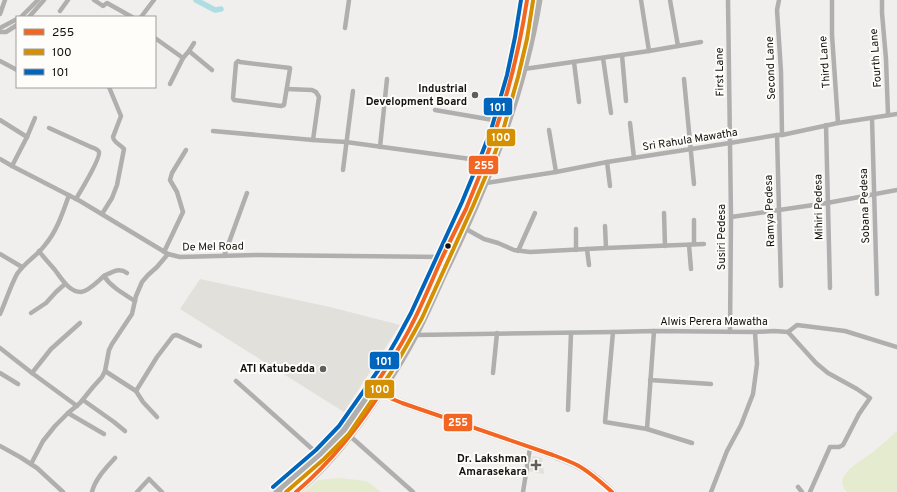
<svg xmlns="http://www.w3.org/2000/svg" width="897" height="492" font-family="Overpass,sans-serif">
<rect width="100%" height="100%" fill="#f0efed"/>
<g fill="#e2e0da">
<polygon points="200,279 330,307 400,325 344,412 180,309"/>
<polygon points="533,456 542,458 544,474 528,471"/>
</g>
<g fill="#e4ebcf">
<path d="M897 431V492H847C830 476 863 460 873 452 882 445 889 438 897 431Z"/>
<polygon points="340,478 366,481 372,485 381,492 304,492 318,480"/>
</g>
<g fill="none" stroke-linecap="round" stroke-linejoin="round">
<polyline stroke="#aedde2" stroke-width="5.5" points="196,0 215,10 221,9"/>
<g stroke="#afafaf" stroke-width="4.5">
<polyline points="94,0 103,6 107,3 132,17"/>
<polyline points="641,0 649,51"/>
<polyline points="728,0 731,217 730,332"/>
<polyline points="779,0 777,10 781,72 782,135"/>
<polyline points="832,0 832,35 838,123"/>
<polyline points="882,0 882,13 886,59 888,115"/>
<polyline points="60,11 68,0"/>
<polyline points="0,14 5,0"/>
<polyline points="21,17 38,0"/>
<polyline points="29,17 44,0"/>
<polyline points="141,17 154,0"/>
<polyline points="0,28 17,19"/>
<polyline points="345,28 349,0"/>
<polyline points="0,32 6,32 17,25"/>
<polyline points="155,38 183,58"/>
<polyline points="678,46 701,42"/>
<polyline points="189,51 212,70"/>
<polyline points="622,55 626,101"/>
<polyline points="603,58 611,113"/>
<polyline points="0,61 17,70"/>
<polygon points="238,61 240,62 290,68 290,69 284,105 281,106 234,100 233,98 236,63"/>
<polyline points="574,62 579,102"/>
<polyline points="514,69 524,69 649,51 678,46 670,0"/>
<polyline points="684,79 694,184"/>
<polyline points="170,84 183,58 189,51 194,43"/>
<polyline points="287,89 312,90 316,92 319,97 313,140"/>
<polyline points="435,110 499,121"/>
<polyline points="872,118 877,294"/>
<polyline points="0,120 27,137"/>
<polyline points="630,123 634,158"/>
<polyline points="826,125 830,288"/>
<path d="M49 128 91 147C94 148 98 149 99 152 101 158 80 192 76 199"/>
<polyline points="549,130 556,172"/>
<polyline points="213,131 313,140 346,142 485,161"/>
<polyline points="777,135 781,286"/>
<polyline points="380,147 387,79"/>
<polyline points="0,159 12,166 80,201 168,254 180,257 257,255 443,257 444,258"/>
<polyline points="607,162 610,186"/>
<polyline points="12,166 27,137 35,118"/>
<polyline points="343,170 353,91"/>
<polyline points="486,183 556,172 607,162 730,143 777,135 782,135 838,123 897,114"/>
<polyline points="664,213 665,246"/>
<path d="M102 214 112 198 117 185 124 149C120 144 114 143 113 137L121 116 109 87"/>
<polyline points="731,217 827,203 897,190"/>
<polyline points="605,226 606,248"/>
<polyline points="466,229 484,239 498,243 514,250 530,252 606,248 704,244"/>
<polyline points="576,229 576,250"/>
<polyline points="694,244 694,220"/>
<polyline points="689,245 691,269"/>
<polyline points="587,249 589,265"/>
<path d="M39 251C44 258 50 264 55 270 61 278 69 292 81 292 89 291 98 281 104 276 111 287 124 294 135 301"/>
<polyline points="518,251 535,213"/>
<polyline points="164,252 183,212 177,192 170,180 172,173 186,150"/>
<polyline points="0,254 22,267"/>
<polyline points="224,256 247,193"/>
<path d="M104 276C112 272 119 267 127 273"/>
<polyline points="31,313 46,303 56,292 65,284"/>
<path d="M0 314C6 301 10 287 17 274 25 262 37 256 45 245 57 231 63 212 69 195"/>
<polyline points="613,332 605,422 647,429 692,443"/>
<polyline points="788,332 797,325 845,331 897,347"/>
<polyline points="416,335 613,332 654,331 755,332 774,331 788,332 816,363 828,373 857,389 870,398 859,414 843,445 839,447 830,447 810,492"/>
<polyline points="0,348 32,373 77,406"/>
<polyline points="105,371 136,391 157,357 173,336 176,335 179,336 200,346"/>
<polyline points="0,373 18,384"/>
<polyline points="32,373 51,349 80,323"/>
<polyline points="493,373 497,333"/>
<polyline points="650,380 711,384"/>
<polyline points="236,381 320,456"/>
<polyline points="136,391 143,402 157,417"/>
<polyline points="83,400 114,422 125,431"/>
<polyline points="568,410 571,333"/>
<polyline points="68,413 104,434"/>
<polyline points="647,429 654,331"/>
<polyline points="350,436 413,492"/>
<polyline points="0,446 20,457 37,468 63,492"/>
<polyline points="31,464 43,441 55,426 68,413 80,403 93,387 102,377 105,371 109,350 112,344 132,314 136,296 142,282 148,275 157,267 168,254"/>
<polyline points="798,487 802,492"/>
<path d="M92 492C95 479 106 468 115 458"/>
<polyline points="137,492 149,479 162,492"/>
<polyline points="523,492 530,448"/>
<polyline points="711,492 727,451 741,425 753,394 757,364 755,332"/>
</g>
<path stroke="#b3b2b1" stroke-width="7" d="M373 389 385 396 402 403 553 455C564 460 575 463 585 470 595 476 604 484 612 492"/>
<g stroke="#b0afae" stroke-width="7">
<path d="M277 492C300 472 324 454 344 430 350 422 355 414 361 406 385 373 406 338 423 302 430 287 436 272 443 258 460 222 476 186 490 150 508 102 520 51 527 0"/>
<path d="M296 492C323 471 345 444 365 416 383 390 401 363 416 334 426 315 434 296 443 276 486 188 523 98 539 0"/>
</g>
<g stroke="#fefdf9" stroke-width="7">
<g id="bus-1">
<path d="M527 0C516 73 495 141 466 209 458 225 450 241 442 258 432 280 423 303 412 324 401 347 386 368 373 389L385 396 402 403 553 455C561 458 569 461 577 465 590 472 601 482 612 492"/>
<path d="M296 492C334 460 362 423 388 381"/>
</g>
</g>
<g stroke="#fefdf9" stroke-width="7">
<polyline id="bus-2" points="286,492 324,459 349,434 392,371 407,345 422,318 473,206 490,166 502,134 518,77 527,39 533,1"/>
</g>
<g stroke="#fefdf9" stroke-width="7">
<polyline id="bus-3" points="273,487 316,450 339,426 382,365 397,339 411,313 462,202 479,161 491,130 507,75 515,37 521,0"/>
</g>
<use href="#bus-1" stroke="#f26522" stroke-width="4"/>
<use href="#bus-2" stroke="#d49002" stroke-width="4"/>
<use href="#bus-3" stroke="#0065bd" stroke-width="4"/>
</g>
<g fill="#5f5f5d" stroke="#fefdf9" stroke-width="1.5">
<circle cx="475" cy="95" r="4"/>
<circle cx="323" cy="369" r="4"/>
<path d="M534 459h4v4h4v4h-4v4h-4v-4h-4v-4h4z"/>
</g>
<circle fill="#11110f" stroke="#fefdf9" stroke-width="1.5" cx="448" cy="246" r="3.5"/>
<g text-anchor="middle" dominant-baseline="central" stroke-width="4" stroke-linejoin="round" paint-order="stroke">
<g font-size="11" fill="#11110f" stroke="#fefdf9">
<text transform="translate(876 58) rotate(-94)">Fourth Lane</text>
<text transform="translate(825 62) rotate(-94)">Third Lane</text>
<text transform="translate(771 68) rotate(-92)">Second Lane</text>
<text transform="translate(720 72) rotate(-91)">First Lane</text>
<text transform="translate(690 140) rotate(-9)">Sri Rahula Mawatha</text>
<text transform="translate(865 206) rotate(-92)">Sobana Pedesa</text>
<text transform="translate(819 207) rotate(-91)">Mihiri Pedesa</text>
<text transform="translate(770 211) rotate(-92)">Ramya Pedesa</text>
<text transform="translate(722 237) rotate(-90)">Susiri Pedesa</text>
<text transform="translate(213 247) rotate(-1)">De Mel Road</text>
<text x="714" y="322">Alwis Perera Mawatha</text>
</g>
<g font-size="11" font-weight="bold" fill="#11110f" stroke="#fefdf9" text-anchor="end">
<text x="467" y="89">Industrial<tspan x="467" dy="13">Development Board</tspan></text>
<text x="315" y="369">ATI Katubedda</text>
<text x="527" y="459">Dr. Lakshman<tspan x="527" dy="13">Amarasekara</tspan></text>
</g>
</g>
<g stroke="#fefdf9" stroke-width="1.5">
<rect x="483" y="97" width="30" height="19" rx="4" fill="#0065bd"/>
<rect x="486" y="128" width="30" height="19" rx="4" fill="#d49002"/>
<rect x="468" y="155" width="31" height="20" rx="4" fill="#f26522"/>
<rect x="369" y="351" width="31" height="19" rx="4" fill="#0065bd"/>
<rect x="364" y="379" width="31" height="20" rx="4" fill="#d49002"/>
<rect x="443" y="413" width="30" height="19" rx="4" fill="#f26522"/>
</g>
<g font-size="11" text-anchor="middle" font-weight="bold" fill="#fff">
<text x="498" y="111">101</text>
<text x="501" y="141">100</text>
<text x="484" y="169">255</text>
<text x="384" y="365">101</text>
<text x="380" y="393">100</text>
<text x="458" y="426">255</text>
</g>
<rect x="16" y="16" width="140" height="72" fill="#fefdf9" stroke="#9f9f9b"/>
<rect x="24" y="29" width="20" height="6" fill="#f26522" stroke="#9f9f9b"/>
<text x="52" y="36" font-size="12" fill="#11110f">255</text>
<rect x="24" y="49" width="20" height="6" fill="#d49002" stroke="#9f9f9b"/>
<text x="52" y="56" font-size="12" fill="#11110f">100</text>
<rect x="24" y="69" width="20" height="6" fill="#0065bd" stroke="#9f9f9b"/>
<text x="52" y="76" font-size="12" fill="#11110f">101</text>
</svg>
